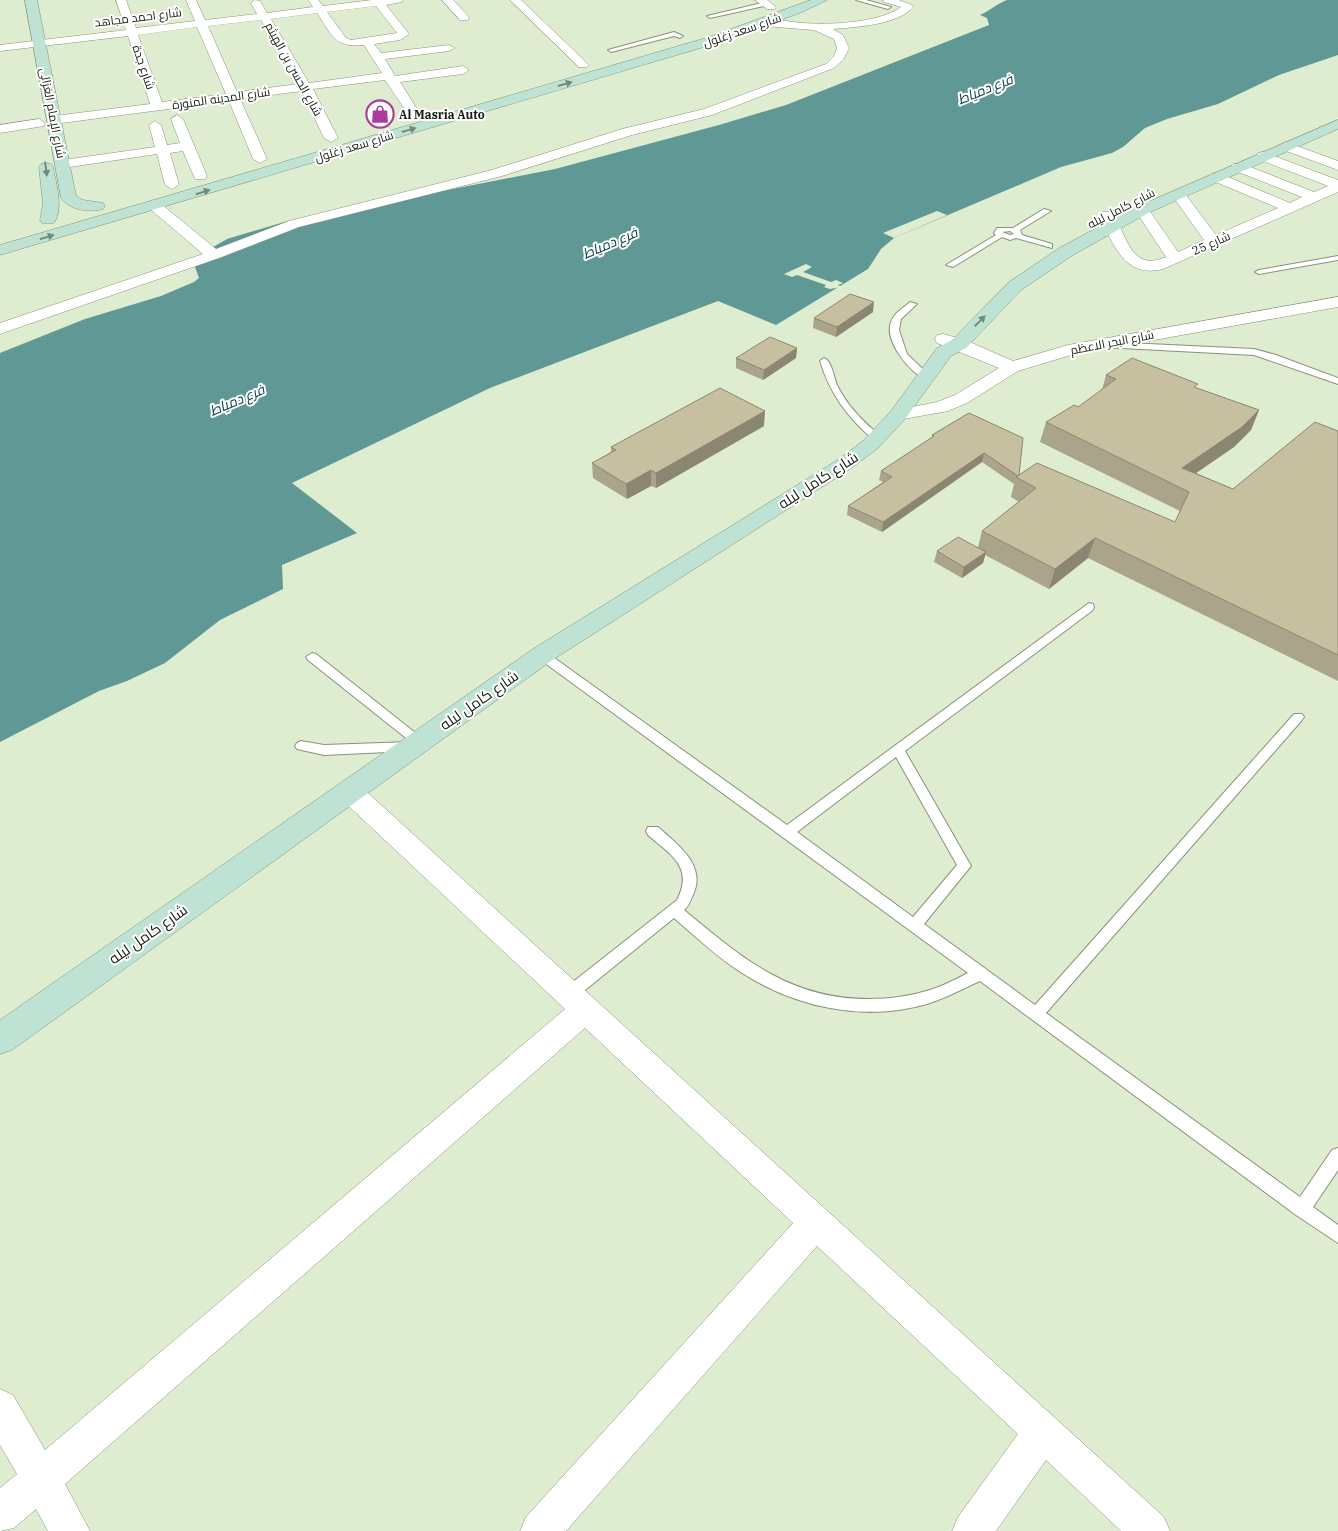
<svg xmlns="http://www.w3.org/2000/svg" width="1338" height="1531" font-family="'IBM Plex Serif',Cairo,serif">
<rect width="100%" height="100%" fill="#deedcf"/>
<path fill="#5f9895" d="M1007 0H1338V55L1279 75 1218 104 1167 119 1145 128 1123 147 1112 153 1061 167 894 238 881 249 868 269 776 325 718 301 490 388 292 483 357 533 282 565 283 589 220 620 165 663 127 681 99 691 0 742V353L85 319 161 296 194 282 199 278 195 267 199 257 208 250 227 239 284 222 555 169 719 125 786 105 989 25 987 18 980 15C990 11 996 4 1007 0Z"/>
<g fill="#deedcf">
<polygon points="937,211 947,215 894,238 883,233"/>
<polygon points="806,264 812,267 803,272 831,282 836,280 843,283 838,285 842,287 830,289 824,287 826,285 797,275 792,277 784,274"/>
</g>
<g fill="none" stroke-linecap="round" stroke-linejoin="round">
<g stroke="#869378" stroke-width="2">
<g id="lane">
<polygon points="856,0 866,0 891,7 888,9"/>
<polygon points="766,2 768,5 710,18 707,16"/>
<polygon points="674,32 683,36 680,38 674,36 611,52 608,50"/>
<path d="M1044 209 1051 211 1020 230 1022 235 1052 244V248L1016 238 1010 240 1002 237 953 267 946 265 996 235 994 233 997 228H1013ZM1010 231 1014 234 1010 235 1002 232Z"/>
<polygon points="1338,256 1338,260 1259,274 1255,272 1259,270"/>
<path d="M910 302 917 304 901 319 899 330 907 354 930 376 926 379C909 373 884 340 891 322 894 313 903 308 910 302Z"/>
<polygon points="1106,342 1254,349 1276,355 1338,378 1338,384 1254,355 1103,347 1102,345"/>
<path d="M824 358C832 361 834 378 837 385 847 406 863 421 880 436V440H874C848 418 830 394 820 361Z"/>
<path d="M1089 603 1093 604 1094 607 1093 610 905 751 971 866 924 924 1035 1005 1294 714H1302L1304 717 1302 720 1046 1013 1300 1197 1332 1150 1338 1148V1170L1313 1207 1338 1225V1243L1296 1215 980 981C962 989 946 998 927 1004 864 1022 797 1008 742 973 718 958 696 937 674 918L574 999 569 1000 564 999 562 994 564 989 677 900C694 867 671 855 648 835L646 831 648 827H658C679 846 708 866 692 897 690 902 688 907 684 910 742 958 789 999 869 999 889 999 911 996 930 990 943 986 956 979 968 973L538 658 536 655 538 652H546L787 825ZM896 757 957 865 913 917 797 832Z"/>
<polygon points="312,653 316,654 423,739 425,742 423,745 415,745 413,749 409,751 324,755 297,749 295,746 297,743 301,741 324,745 411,742 308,660 306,657"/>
</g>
</g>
<g stroke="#869378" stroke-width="1">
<g id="street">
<path d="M116 0H126L136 28 195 21 186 0H196L205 20 257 14 251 3 255 0 260 1 267 13 313 7 308 0H318L323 6 372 0H403L402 2 386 5 409 34 400 40 374 44 381 53 449 45 455 48 449 51 385 59 395 76 463 66 469 70 463 74 400 82 420 114 414 118 410 117 385 80 313 89 338 138 331 142 324 138 302 91 240 99 267 159 260 163 253 159 229 101 54 124 50 123 48 120 54 116 150 104 128 36 0 51V45L126 30ZM376 6 397 33 351 40 346 38 327 12ZM317 13C332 35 334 48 364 45L382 73 309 83 271 19ZM261 20 298 84 237 92 208 26ZM197 27 226 94 162 102 138 35Z"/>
<polygon points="442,0 453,0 468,16 469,18 468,20 460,20"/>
<polygon points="510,0 521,0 587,63 589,65 587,67 579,67"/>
<polygon points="755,0 767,0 776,7 775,9 767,9"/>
<path d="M883 0H899L914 6C899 25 856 27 833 29L843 35 849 48 843 60 834 68 712 115 632 135 502 176 299 227 219 258 0 334V323L203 254 150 209 148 206 150 203H160L216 249 289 221 492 170 622 129 704 109 826 64 834 56 837 48 834 39 814 30 764 26 759 23 760 21C773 18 790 22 803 23 829 25 880 23 901 7L884 2Z"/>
<polygon points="177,115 183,119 207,176 205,179 195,179 183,151 170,153 179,185 172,189 165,185 157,154 63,168 56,164 63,160 155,147 149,125 155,121 161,125 167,145 180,143 171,119"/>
<polygon points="39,119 45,123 44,126 0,133 0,125"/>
<polygon points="1286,142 1338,161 1338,170 1281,149 1279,146"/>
<path d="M1263 152 1338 180V192L1163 269C1124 279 1112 243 1100 215L1102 212H1112C1127 234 1130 273 1166 257L1135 210 1137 207H1147L1178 252 1204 240 1171 194 1173 191H1183L1216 235 1278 208 1211 180 1209 177 1211 174H1221L1290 203 1302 197 1233 170 1231 167 1233 164H1243L1314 192 1328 186 1258 159 1256 156 1258 153Z"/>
<polygon points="1338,297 1338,307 1071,355 1018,371 967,403 948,411 898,420 892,419 889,415 892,411 937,402 955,395 999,368 937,343 935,339 937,335 943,334 965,340 1013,361 1068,345"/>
<polygon points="349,781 358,784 1164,1517 1170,1531 1121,1531 1046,1460 996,1531 952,1531 958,1517 1018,1434 817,1246 566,1531 520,1531 526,1517 793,1223 585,1028 65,1484 90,1531 48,1531 36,1509 14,1528 0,1531 0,1488 17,1474 0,1445 0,1389 13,1395 45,1450 565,1009 340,798 336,791 340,784"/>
</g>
</g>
<g stroke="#869378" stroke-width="1">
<g id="secondary">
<path d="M25 0H37L76 196 83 200 103 203 105 206 103 209C90 213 69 210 61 198Z"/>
<polygon points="811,0 827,0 800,13 714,44 0,255 0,245 706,38"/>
<polygon points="1338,120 1338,129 1148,213 1073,255 1021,290 966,348 951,356 905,419 877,449 850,469 551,661 12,1050 0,1054 0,1020 533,649 836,461 863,441 891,411 937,348 952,340 1009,282 1061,247 1136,207"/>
<path d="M46 163 51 164 53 167C56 184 64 208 54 223H42L40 220 43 204 39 167 41 164Z"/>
</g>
</g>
<use href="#lane" fill="#fff" fill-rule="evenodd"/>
<use href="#street" fill="#fff" fill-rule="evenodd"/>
<use href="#secondary" fill="#bee3d4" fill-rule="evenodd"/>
</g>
<g fill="#aaa58a">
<polygon points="873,312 836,337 813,328 814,318"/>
<polygon points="797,348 796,358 763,380 736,368 736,358"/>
<polygon points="1106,375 1197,388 1259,410 1251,430 1234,447 1196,473 1233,489 1338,431 1338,681 1088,558 1049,589 985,555 983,563 962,578 934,562 937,551 978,547 982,531 1019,502 1011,497 1014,484 982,462 882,532 847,515 848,506 883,482 879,480 881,471 932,438 932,435 969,413 1019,475 1175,522 1180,511 1040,442 1046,422 1078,407 1102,390"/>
<polygon points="764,426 656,488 651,486 627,499 593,478 592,463 611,452 611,447"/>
</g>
<g fill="#8b8671">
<polygon points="874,302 873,312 836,337 837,327"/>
<polygon points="797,348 796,358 763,380 764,370"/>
<polygon points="1259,410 1251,430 1234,447 1177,486 1182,468"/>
<polygon points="765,411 764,426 656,488 656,473"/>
<polygon points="984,453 982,462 882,532 883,522"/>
<polygon points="651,470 651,486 627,499 626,484"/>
<polygon points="1095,538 1088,558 1049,589 1055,569"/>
<polygon points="986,552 983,563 962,578 964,567"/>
</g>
<g fill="#c6c0a1" stroke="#8b8671">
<polygon points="850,294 874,302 837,327 814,318"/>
<polygon points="770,337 797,348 764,370 736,358"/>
<polygon points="1132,358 1198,384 1194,387 1259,410 1242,427 1182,468 1233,489 1315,422 1338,431 1338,655 1095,538 1055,569 982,531 1036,488 1016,477 1037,463 1175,522 1189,492 1046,422 1074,405 1078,407 1116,379 1106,375"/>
<polygon points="720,388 765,411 656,473 651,470 626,484 592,463 616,450 611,447"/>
<polygon points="969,413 1023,438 1019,475 1018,476 984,453 883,522 848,506 892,477 881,471 934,436 932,435"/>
<polygon points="958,537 986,552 964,567 937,551"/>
</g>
<defs><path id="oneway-solid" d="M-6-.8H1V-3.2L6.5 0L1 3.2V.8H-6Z" transform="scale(1.25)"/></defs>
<g fill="#72897b">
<use href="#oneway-solid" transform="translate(565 84) rotate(-16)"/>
<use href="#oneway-solid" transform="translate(409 130) rotate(-16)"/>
<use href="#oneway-solid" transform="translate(46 169) rotate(82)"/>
<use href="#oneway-solid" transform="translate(203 192) rotate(-17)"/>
<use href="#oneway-solid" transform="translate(47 237) rotate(-17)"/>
<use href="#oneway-solid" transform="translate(980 321) rotate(-45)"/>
</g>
<defs>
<g id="shop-ring" transform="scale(1.4375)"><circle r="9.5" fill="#fff" stroke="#a93c9c" stroke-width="1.5"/><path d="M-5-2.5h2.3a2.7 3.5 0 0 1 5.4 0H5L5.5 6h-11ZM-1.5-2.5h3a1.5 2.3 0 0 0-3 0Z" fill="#a93c9c"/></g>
</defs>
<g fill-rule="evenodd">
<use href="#shop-ring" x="380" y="114"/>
</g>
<g text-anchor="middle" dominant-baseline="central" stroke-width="4" stroke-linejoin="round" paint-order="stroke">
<g font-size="12" fill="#151a0f" stroke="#fff">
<text transform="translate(138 17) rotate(-7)">شارع احمد مجاهد</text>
<text transform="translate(742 30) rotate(-19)">شارع سعد زغلول</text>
<text transform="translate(144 67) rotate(71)">شارع جدة</text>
<text transform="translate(294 69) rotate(61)">شارع الحسن بن الهيثم</text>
<text transform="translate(221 98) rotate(-8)">شارع المدينه المنورة</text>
<text transform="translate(53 113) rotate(79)">شارع الإمام الغزالى</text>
<text transform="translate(354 146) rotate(-17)">شارع سعد زغلول</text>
<text transform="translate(1121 208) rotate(-27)">شارع كامل ليله</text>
<text transform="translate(1211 243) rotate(-24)">شارع 25</text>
<text transform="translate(1112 342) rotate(-11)">شارع البحر الاعظم</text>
</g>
<g font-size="12" font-weight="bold" fill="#151a0f" stroke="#fff" text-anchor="start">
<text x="399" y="114">Al Masria Auto</text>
</g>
<g font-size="14" font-style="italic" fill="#09413f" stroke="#fff">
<text transform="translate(985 89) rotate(-22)">فرع دمياط</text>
<text transform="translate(610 243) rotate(-23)">فرع دمياط</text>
<text transform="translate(237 400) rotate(-23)">فرع دمياط</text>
</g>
<g font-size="15" fill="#151a0f" stroke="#fff">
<text transform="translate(818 480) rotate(-33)">شارع كامل ليله</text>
<text transform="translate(479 700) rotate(-35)">شارع كامل ليله</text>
<text transform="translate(148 934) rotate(-35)">شارع كامل ليله</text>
</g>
</g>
</svg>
